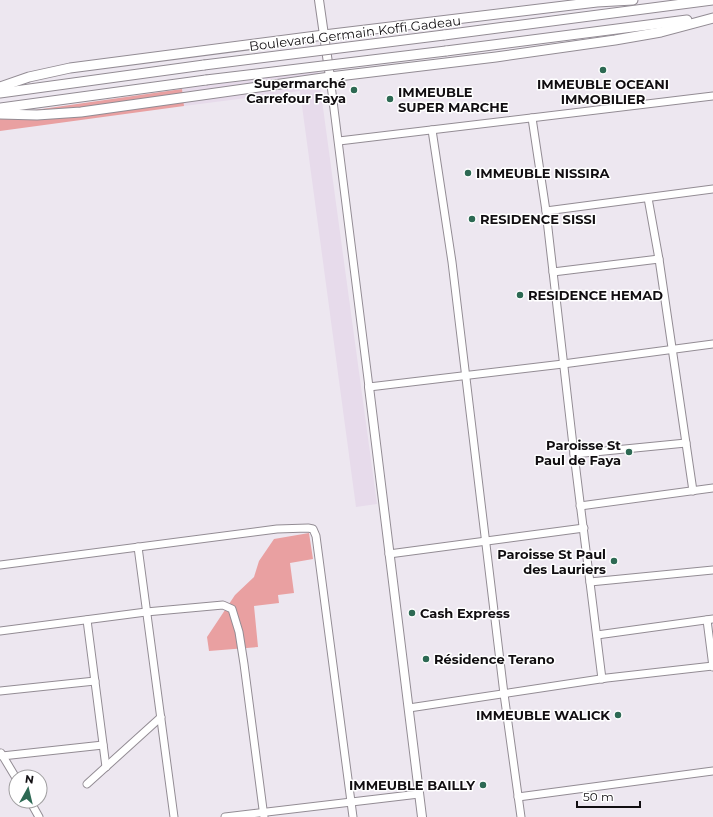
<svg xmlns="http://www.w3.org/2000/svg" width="713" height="817" font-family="Montserrat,sans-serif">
<rect width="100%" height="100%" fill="#ede7f0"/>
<polygon fill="#e7dbeb" points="318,71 377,504 356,507 300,91 184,106 182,89"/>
<g fill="#e9a0a1">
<polygon points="182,89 184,106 0,131 0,115"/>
<polygon points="309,533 313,559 290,563 294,593 278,595 279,603 254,606 258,647 209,651 207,637 235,595 254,577 259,561 274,539"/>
</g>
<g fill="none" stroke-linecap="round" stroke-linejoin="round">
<g stroke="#938c94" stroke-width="9">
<g id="minor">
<polyline points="330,77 369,387 563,364 713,344"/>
<polyline points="532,118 546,211 574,454 602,679"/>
<polyline points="432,130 452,262 504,694 521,817"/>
<polyline points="339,141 713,96"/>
<polyline points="648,198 659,259 693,491"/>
<polyline points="546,211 713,189"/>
<polyline points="553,272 659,259"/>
<polyline points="574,454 686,443"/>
<polyline points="580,506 713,488"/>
<polyline points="138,547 174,817"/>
<polyline points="389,554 584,528"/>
<polyline points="0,565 277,529 308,528 313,529 316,536 353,817"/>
<polyline points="590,582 713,570"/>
<polyline points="87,620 106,767"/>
<polyline points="707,620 713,667"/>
<polyline points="0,631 146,612 223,605 232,609 239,632 244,664 264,817"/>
<polyline points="597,635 713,619"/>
<polyline points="0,691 95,681"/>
<polyline points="409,708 607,678 713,666"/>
<polyline points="1,753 16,778"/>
<polyline points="2,756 103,745"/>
<polyline points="87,784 161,717"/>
<polyline points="518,797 713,771"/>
<polyline points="30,801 39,817"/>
<polyline points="225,817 419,794"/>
</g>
</g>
<g stroke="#938c94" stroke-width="10">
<g id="tertiary">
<polyline points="319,0 330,77"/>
<polyline points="369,387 422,817"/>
</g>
</g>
<g stroke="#938c94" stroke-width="11">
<g id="secondary">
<polyline points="444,35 713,0"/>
<polyline points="446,51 687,20"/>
<polyline points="0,87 29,77 70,68 324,35 597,2 633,0"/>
<polyline points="0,93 204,65"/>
<polyline points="0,108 206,80"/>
<polyline points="0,114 37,115 81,112 330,77 496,57 615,40 661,32 713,18"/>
</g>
</g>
<use href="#minor" stroke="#fff" stroke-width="7"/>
<use href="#tertiary" stroke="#fff" stroke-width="8"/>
<use href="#secondary" stroke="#fff" stroke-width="9"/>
<g stroke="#938c94" stroke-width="11" stroke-linecap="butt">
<g id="secondary-bridge">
<polyline points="204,65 444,35"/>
<polyline points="206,80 446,51"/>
</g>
</g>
<use href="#secondary-bridge" stroke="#fff" stroke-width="9"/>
</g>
<g fill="#2d6953" stroke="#fff" stroke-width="1.5">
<circle cx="603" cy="70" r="4"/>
<circle cx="354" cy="90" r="4"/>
<circle cx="390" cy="99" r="4"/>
<circle cx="468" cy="173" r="4"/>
<circle cx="472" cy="219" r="4"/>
<circle cx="520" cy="295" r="4"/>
<circle cx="629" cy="452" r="4"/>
<circle cx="614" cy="561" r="4"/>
<circle cx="412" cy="613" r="4"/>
<circle cx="426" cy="659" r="4"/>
<circle cx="618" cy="715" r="4"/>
<circle cx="483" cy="785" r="4"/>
</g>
<g text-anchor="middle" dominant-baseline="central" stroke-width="3" stroke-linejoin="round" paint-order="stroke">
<g font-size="13" fill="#110e11" stroke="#fff">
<text transform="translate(355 33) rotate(-7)">Boulevard Germain Koffi Gadeau</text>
</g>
<g font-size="13" font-weight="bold" fill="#110e11" stroke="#fff" text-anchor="start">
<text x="346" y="83" text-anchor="end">Supermarché<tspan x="346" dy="15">Carrefour Faya</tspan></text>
<text x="603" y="84" text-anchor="middle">IMMEUBLE OCEANI<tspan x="603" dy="15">IMMOBILIER</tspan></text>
<text x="398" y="92">IMMEUBLE<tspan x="398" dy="15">SUPER MARCHE</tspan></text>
<text x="476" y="173">IMMEUBLE NISSIRA</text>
<text x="480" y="219">RESIDENCE SISSI</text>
<text x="528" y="295">RESIDENCE HEMAD</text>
<text x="621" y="445" text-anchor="end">Paroisse St<tspan x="621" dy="15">Paul de Faya</tspan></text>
<text x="606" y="554" text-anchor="end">Paroisse St Paul<tspan x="606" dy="15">des Lauriers</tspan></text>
<text x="420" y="613">Cash Express</text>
<text x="434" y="659">Résidence Terano</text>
<text x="610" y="715" text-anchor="end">IMMEUBLE WALICK</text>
<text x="475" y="785" text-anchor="end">IMMEUBLE BAILLY</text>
</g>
</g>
<g transform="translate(28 789) rotate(8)"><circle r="19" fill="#ffffff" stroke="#a09fa0"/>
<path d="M0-3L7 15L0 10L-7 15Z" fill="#2d6953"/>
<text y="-6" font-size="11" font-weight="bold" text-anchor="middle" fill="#110e11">N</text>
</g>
<path d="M577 801v6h63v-6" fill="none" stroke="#110e11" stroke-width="2"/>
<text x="583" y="801" font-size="12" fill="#110e11" stroke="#ffffff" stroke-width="3" paint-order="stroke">50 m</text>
</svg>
